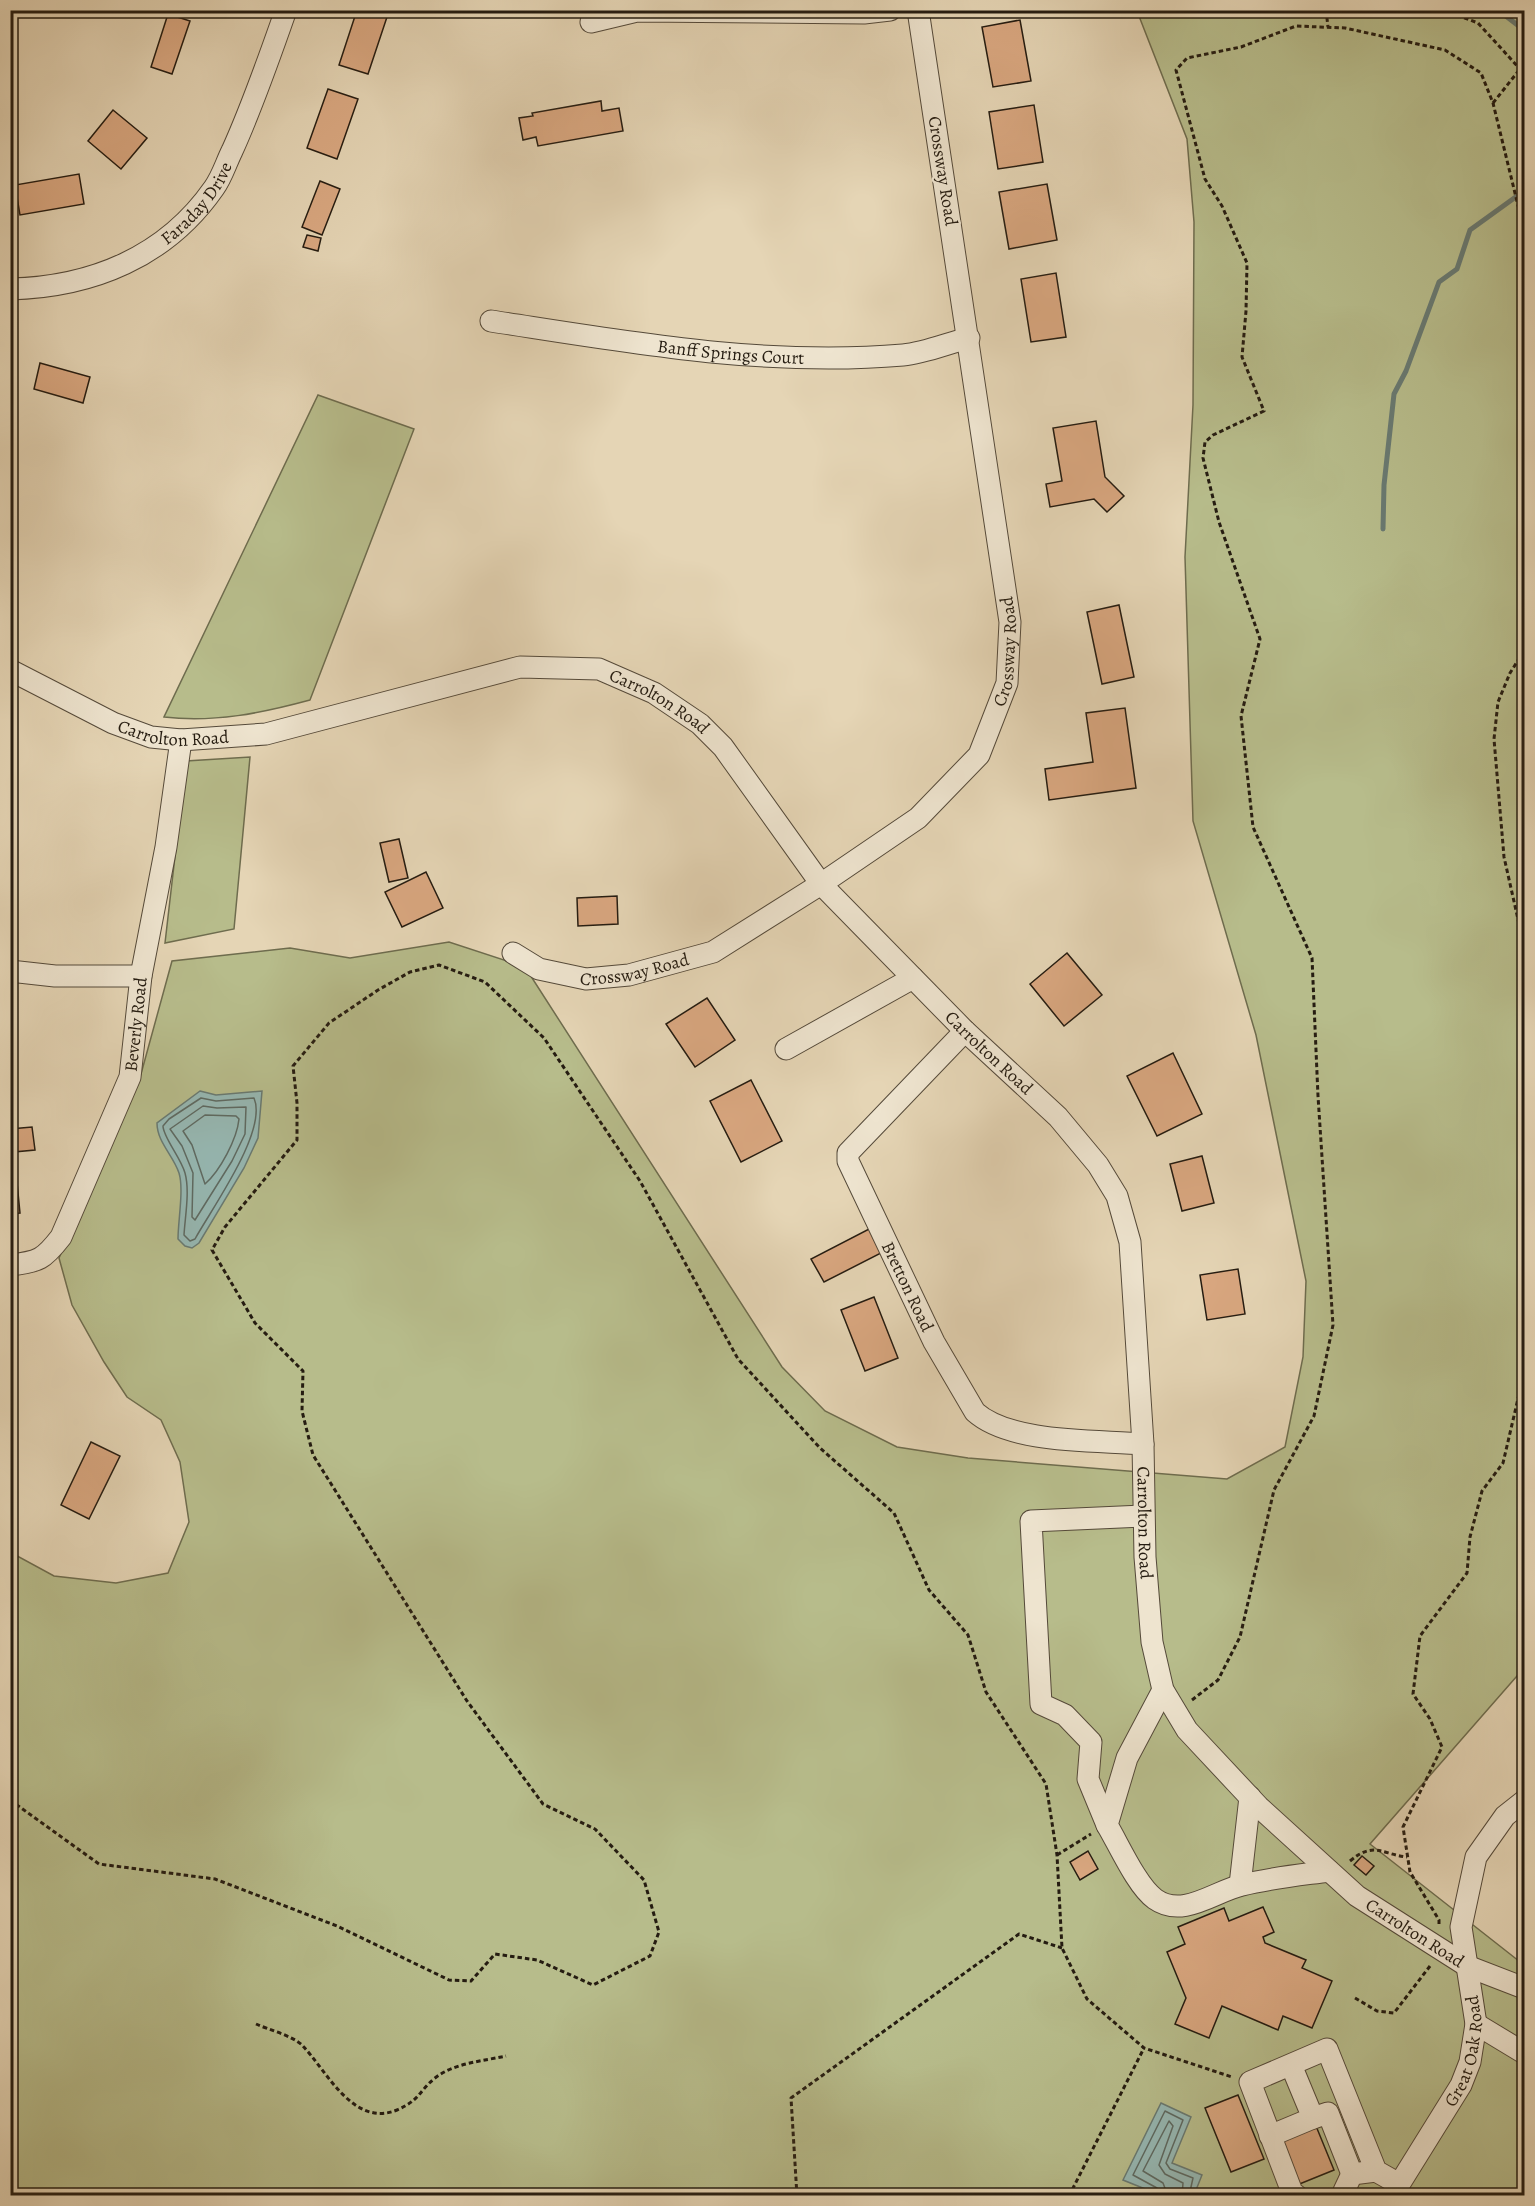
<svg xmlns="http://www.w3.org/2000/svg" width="1535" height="2206" font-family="Alegreya,serif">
<rect width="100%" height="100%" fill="#e5d5b5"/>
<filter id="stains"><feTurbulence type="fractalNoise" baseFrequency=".00333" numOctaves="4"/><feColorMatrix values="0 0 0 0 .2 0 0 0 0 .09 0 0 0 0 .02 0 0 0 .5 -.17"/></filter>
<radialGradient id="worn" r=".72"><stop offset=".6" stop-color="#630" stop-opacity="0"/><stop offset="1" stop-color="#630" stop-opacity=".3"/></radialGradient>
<g fill="#b7bc8b" stroke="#6e6c4e" stroke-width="1.5">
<polygon points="1137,11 1524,11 1524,1668 1370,1844 1524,1965 1524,2195 11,2195 10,1552 54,1576 116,1583 168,1573 189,1522 180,1462 161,1420 127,1397 104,1362 72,1305 59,1258 141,1074 172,961 290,948 350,958 449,942 525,967 782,1367 825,1411 897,1447 968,1458 1227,1479 1285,1447 1303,1357 1306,1281 1256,1035 1193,821 1185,557 1193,405 1194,222 1187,139"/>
<path d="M318 395 414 429 310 700C262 713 214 723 164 717Z"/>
<polygon points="250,757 234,929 165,943 186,761"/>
</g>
<g fill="#96b8b3" stroke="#697a72" stroke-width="1.5">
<path d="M200 1091 216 1095 262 1091 258 1138 244 1168 199 1243 192 1248 185 1246 178 1239C178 1221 184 1189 179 1173 173 1155 157 1142 157 1123Z"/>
<polygon points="1161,2103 1191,2117 1172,2163 1202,2175 1194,2195 1160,2195 1123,2180"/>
</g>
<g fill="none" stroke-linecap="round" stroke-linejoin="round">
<g stroke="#5e6a62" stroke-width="1.5">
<path d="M201 1098 216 1101 254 1098C268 1131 212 1208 195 1239L190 1241 184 1235C185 1217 190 1191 185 1173 181 1158 163 1137 163 1126L169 1119Z"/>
<polygon points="203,1106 217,1108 246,1107 245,1134 232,1161 195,1220 192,1217 193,1173 182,1146 170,1129"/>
<path d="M205 1115 236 1116 239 1119C237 1139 220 1171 205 1184L192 1145 183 1131Z"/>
<polyline points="1160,2196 1157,2188 1133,2175 1165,2111 1183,2120 1166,2163 1170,2169 1193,2178 1189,2196"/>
<polyline points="1168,2196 1163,2183 1143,2171 1169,2121 1173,2126 1159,2165 1165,2174 1183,2183 1182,2196"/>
</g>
<g stroke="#697a72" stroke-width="5">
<polyline points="1498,10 1524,30"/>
<polyline points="1383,529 1384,485 1394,394 1406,371 1439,282 1457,269 1470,230 1524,191"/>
</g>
</g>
<g fill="#d9a780" stroke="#251c11" stroke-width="1.5">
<polygon points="357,10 389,11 368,74 339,65"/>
<polygon points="168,14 190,21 172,74 151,67"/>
<polygon points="1020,20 1031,81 993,87 982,27"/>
<polygon points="328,89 358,99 337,159 307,148"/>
<polygon points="601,101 602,111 619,108 623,131 538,146 536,137 523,140 519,118 533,116 532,113"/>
<polygon points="1034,105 1043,162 998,169 989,112"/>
<polygon points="113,110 147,138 121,169 88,141"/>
<polygon points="79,174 84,204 20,215 15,185"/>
<polygon points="320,181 340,189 322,235 302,227"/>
<polygon points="1047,184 1057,240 1009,249 999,192"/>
<polygon points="307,235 321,238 318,251 303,247"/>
<polygon points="1056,273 1066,337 1031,342 1021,279"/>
<polygon points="40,363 90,377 83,403 34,389"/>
<polygon points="1096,421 1105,477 1124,496 1107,512 1094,499 1050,507 1046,484 1062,481 1053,428"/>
<polygon points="1119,605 1134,677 1102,684 1087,612"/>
<polygon points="1125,708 1136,788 1049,800 1045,769 1093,762 1086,713"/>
<polygon points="399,839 408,878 389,882 380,843"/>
<polygon points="426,872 443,908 402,927 385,892"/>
<polygon points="617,896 618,924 578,926 577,898"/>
<polygon points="1067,953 1102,995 1064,1026 1030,984"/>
<polygon points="707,998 735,1040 695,1067 666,1024"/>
<polygon points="1173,1053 1202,1114 1157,1136 1127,1076"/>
<polygon points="751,1080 782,1141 741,1162 710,1101"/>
<polygon points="32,1127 35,1150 14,1152 20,1213 10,1214 10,1129"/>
<polygon points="1202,1156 1214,1203 1182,1211 1170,1164"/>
<polygon points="871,1228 883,1252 824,1282 811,1259"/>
<polygon points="1238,1269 1245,1314 1207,1320 1200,1275"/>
<polygon points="874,1297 898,1358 865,1371 841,1310"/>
<polygon points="91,1442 120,1456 89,1519 61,1505"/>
<polygon points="1088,1851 1098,1869 1080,1880 1070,1862"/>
<polygon points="1362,1856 1374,1866 1366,1875 1354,1865"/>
<polygon points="1263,1907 1274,1932 1263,1937 1265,1943 1306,1960 1302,1968 1332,1981 1312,2028 1283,2016 1278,2030 1222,2006 1209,2038 1175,2024 1186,1998 1167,1952 1185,1944 1178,1927 1224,1908 1229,1921"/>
<polygon points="1238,2095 1264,2159 1231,2172 1205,2108"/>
<polygon points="1316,2126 1334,2170 1297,2185 1279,2141"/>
</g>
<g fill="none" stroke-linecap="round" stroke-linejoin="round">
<g stroke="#554a3a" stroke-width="23">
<g id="minor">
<polyline points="591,22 637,11 864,13 890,10"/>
<path id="s1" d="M10 289C92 287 166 257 214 188 222 177 226 163 232 151 253 105 269 58 286 10"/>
<path id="s2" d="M491 321C628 342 764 367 903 355 925 353 948 343 969 338"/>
<path id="s3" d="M10 670 113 723 151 737 181 740 266 734 520 667 599 669 654 693 700 724 723 747 821 884 965 1031 1058 1117 1098 1165 1117 1196 1130 1242 1143 1444 1145 1557 1152 1642 1163 1690 1187 1730 1259 1807 1357 1896 1467 1966 1524 1988"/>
<path id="s4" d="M513 953 539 969 586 979 629 975 713 952 821 884 918 818 979 755 1007 683 1010 622 918 10"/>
<polyline points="10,971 55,976 141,976"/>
<path id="s5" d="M965 1031 848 1153V1161L934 1342 975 1412C1011 1444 1096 1440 1143 1444"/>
<polyline points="786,1049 913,978"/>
<path id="s6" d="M10 1265C39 1262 44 1259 61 1237L130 1077 141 976 166 847 181 740"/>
<path d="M1163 1690 1127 1758 1107 1825C1119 1845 1137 1886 1155 1899 1183 1919 1215 1891 1242 1885 1270 1878 1300 1875 1329 1871"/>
<polyline points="1107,1825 1088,1779 1091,1742 1065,1715 1041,1704 1031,1521 1143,1516"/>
<polyline points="1240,1885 1250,1797"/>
<polyline points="1476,2024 1524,2053"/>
<polyline points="1313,2118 1328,2113 1352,2174 1376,2171"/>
<polyline points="1270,2136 1313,2118 1291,2065"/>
<polyline points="1297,2196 1292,2192 1250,2082 1327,2049 1376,2171 1399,2184"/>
<polyline points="1345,2196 1344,2191 1352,2174"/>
<path id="s7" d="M1392 2196 1461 2085 1470 2062 1476 2024 1461 1927 1476 1857 1505 1816 1524 1801"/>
</g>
</g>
<g stroke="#251c11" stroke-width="3" stroke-dasharray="4.5 3" stroke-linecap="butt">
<polyline points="1326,10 1328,27"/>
<polyline points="1443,10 1478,23 1520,69 1524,70"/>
<polyline points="1493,103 1520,69"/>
<polyline points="1524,625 1524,636"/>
<polyline points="1524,651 1510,673 1498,702 1494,739 1504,857 1524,946"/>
<polyline points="1192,1700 1218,1680 1240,1637 1274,1490 1314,1416 1333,1325 1318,1096 1312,958 1253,827 1241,716 1260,639 1219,522 1203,458 1205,442 1213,435 1264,411 1242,357 1246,311 1247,263 1222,206 1205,179 1176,70 1187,58 1241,47 1296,26 1345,28 1445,50 1481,73 1493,103 1524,230"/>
<polyline points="10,1800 99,1864 215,1879 337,1926 449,1980 471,1981 495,1954 537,1960 593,1985 650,1956 659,1932 644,1880 595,1829 543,1804 467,1701 313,1455 302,1411 303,1371 255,1323 212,1250 225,1227 297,1140 297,1103 293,1066 329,1023 378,990 410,972 439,965 485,982 544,1038 640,1181 738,1359 820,1448 894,1513 929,1590 968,1635 986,1692 1046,1784 1057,1855 1062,1948 1087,1999 1144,2048 1232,2077"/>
<polyline points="1057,1855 1091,1834"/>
<path d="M1350 1861C1374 1841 1381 1854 1407 1857"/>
<polyline points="1439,1924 1439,1920 1410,1872 1403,1827 1442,1747 1430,1719 1413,1694 1420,1636 1467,1573 1470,1537 1482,1491 1503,1463 1524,1373"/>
<polyline points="1355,1998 1377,2011 1394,2013 1430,1966"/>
<path d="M256 2024C269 2030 291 2035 302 2045 327 2071 353 2128 397 2110 420 2100 419 2091 435 2078 454 2063 483 2061 506 2056"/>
<polyline points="797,2196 791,2098 1019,1934 1062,1948"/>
<polyline points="1069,2196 1144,2048"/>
</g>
<use href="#minor" stroke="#eee4cf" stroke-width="21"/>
</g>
<g text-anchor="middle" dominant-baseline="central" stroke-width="4.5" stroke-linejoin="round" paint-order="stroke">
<g font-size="18" fill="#251c11" stroke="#eee4cf">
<text transform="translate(943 171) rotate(81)">Crossway Road</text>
<text stroke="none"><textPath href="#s1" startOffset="214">Faraday Drive</textPath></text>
<text stroke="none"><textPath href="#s2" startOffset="242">Banff Springs Court</textPath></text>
<text stroke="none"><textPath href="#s4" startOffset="650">Crossway Road</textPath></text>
<text stroke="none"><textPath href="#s3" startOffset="682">Carrolton Road</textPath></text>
<text stroke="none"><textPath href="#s3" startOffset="178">Carrolton Road</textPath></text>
<text stroke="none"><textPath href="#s4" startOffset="128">Crossway Road</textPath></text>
<text stroke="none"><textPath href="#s6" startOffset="288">Beverly Road</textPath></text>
<text stroke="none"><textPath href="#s3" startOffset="1168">Carrolton Road</textPath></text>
<text stroke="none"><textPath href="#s5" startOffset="316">Bretton Road</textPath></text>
<text stroke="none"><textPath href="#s3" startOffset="1690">Carrolton Road</textPath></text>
<text stroke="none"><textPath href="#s3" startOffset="2212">Carrolton Road</textPath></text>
<text stroke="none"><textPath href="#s7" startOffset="165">Great Oak Road</textPath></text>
</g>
</g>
<rect width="1535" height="2206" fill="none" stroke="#e5d5b5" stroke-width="36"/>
<rect x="12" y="12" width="1511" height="2182" fill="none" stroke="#251c11" stroke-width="3"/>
<rect x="18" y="18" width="1499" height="2170" fill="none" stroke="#251c11" stroke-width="1.5"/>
<rect width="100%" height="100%" filter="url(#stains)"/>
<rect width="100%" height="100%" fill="url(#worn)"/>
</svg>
